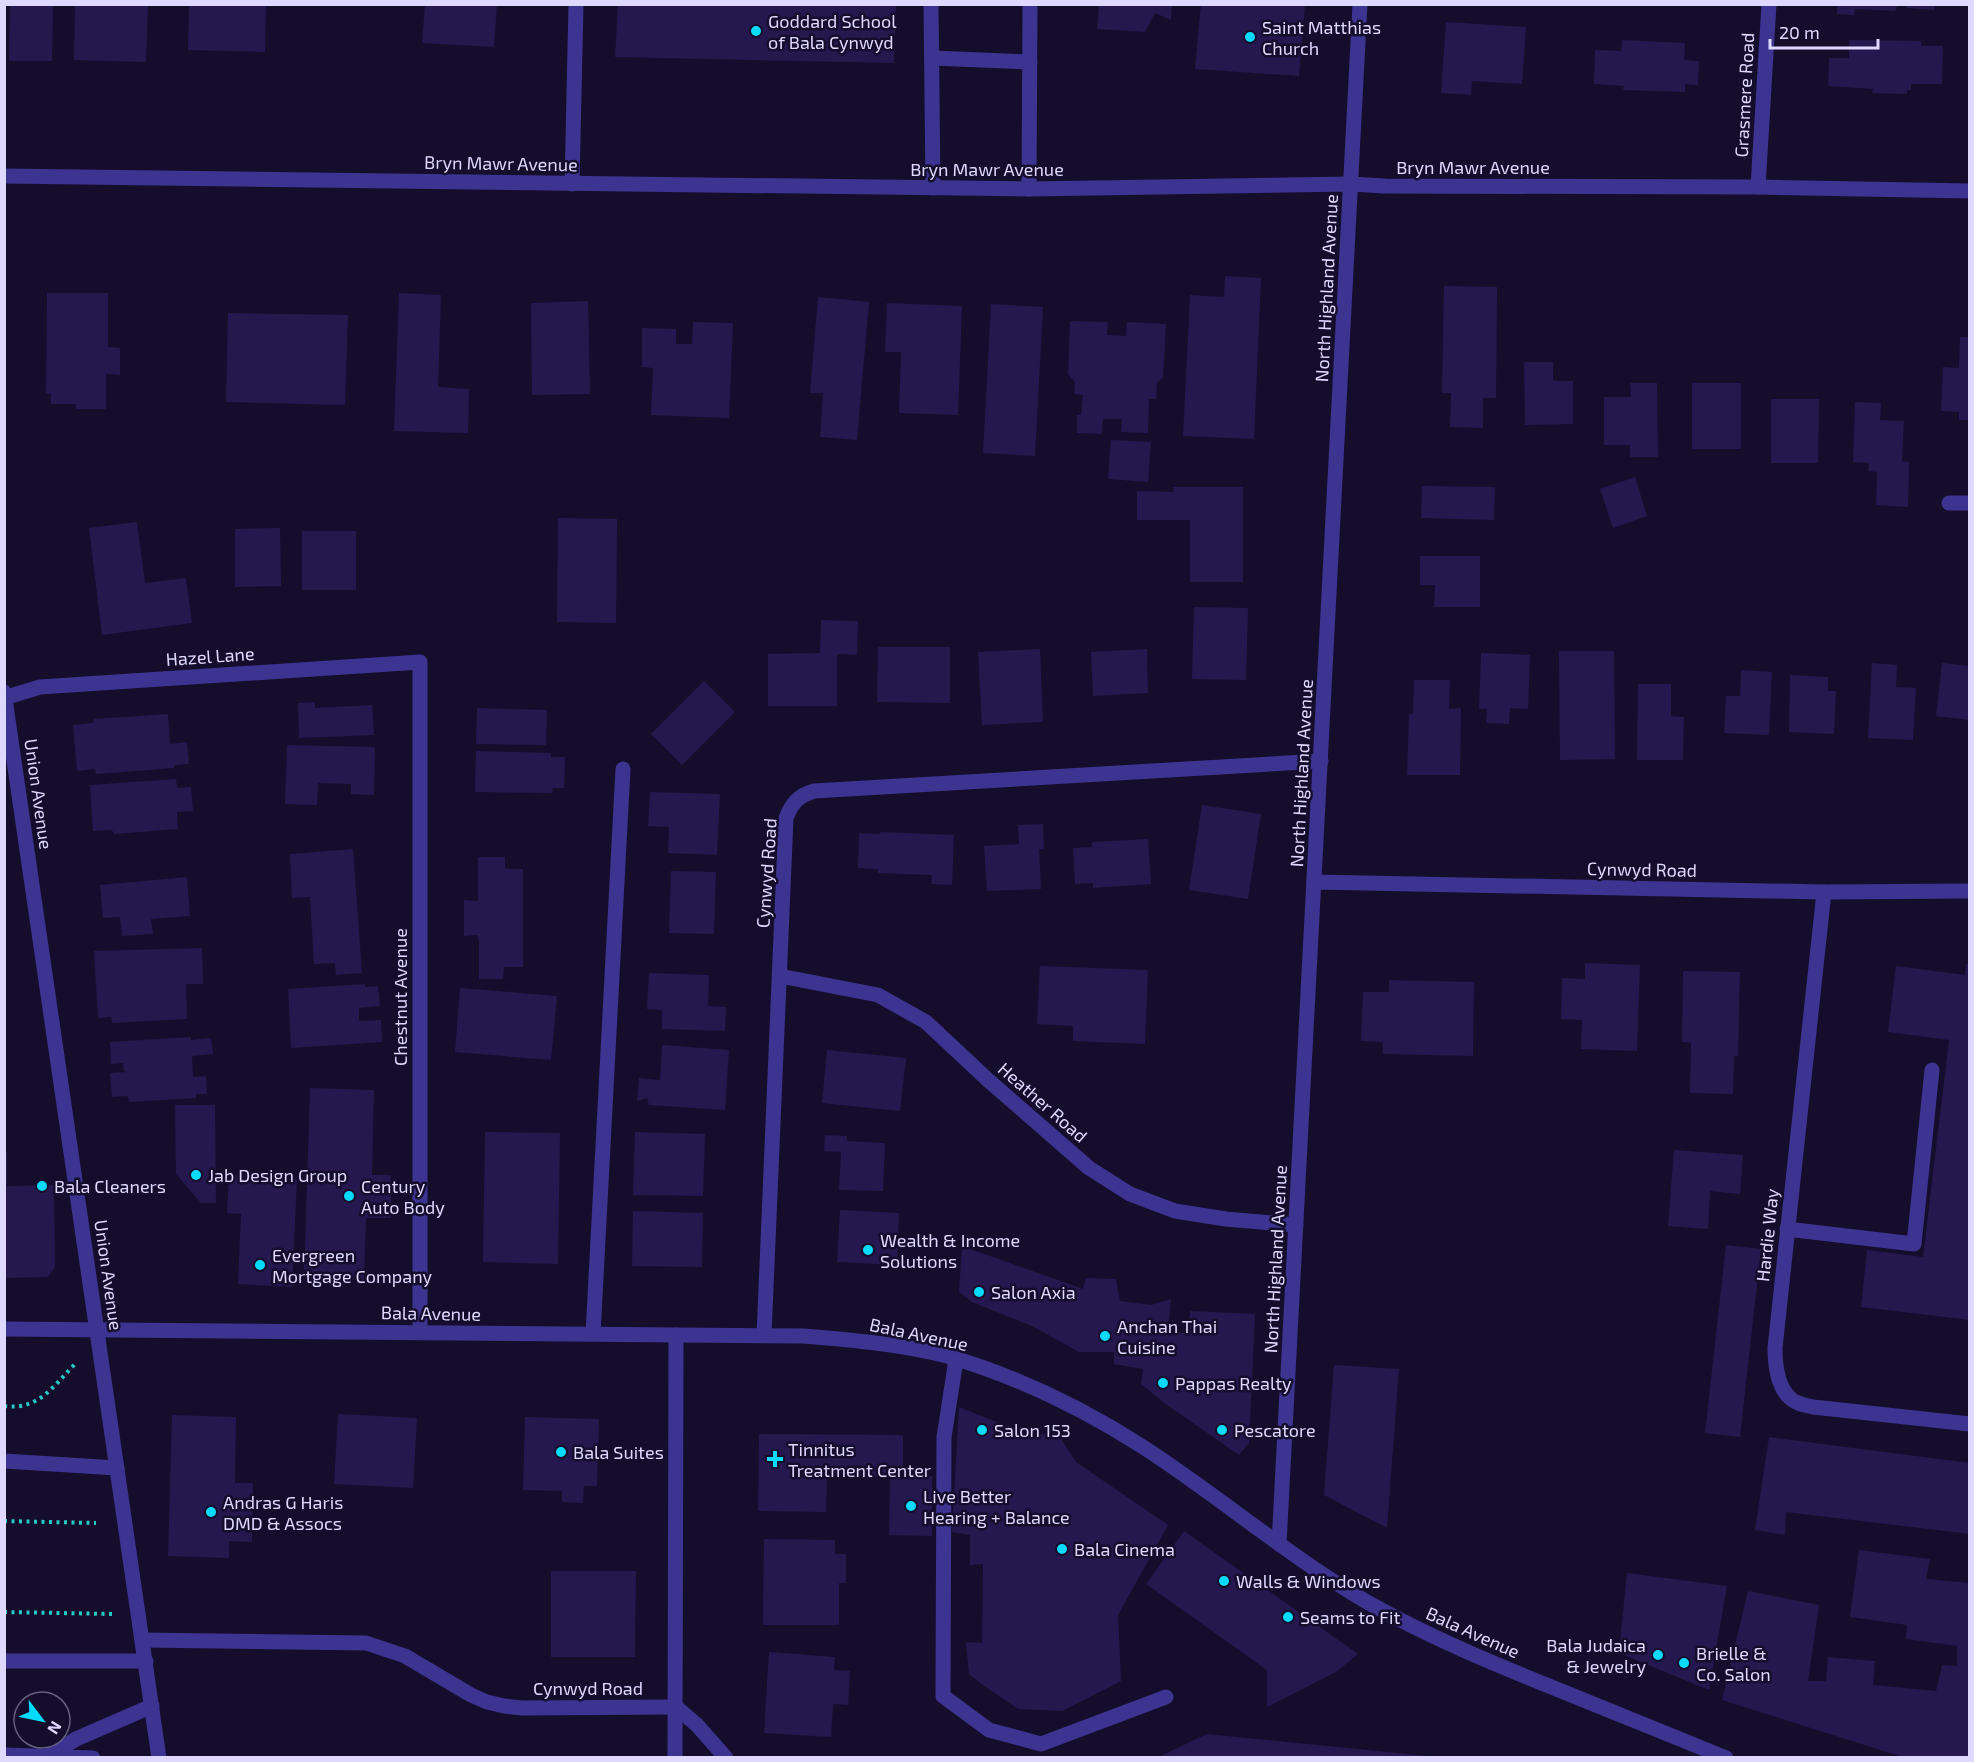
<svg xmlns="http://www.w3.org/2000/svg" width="1974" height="1762" font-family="'Exo 2',sans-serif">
<rect width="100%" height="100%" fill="#140e2c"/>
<g fill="#25184f">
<polygon points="10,4 53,4 52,61 9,61"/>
<polygon points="75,4 148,4 146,62 74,60"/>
<polygon points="189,4 266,4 265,52 188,50"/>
<polygon points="425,4 497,4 494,47 422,43"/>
<polygon points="618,4 896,4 894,63 615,57"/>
<polygon points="1099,4 1172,4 1171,20 1155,13 1145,32 1097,29"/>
<polygon points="1201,4 1305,4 1299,76 1195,69"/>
<polygon points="1837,4 1898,4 1895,11 1855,9 1854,15 1837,14"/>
<polygon points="1907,4 1935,4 1935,10 1907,8"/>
<polygon points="1446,22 1526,27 1522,84 1472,81 1471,95 1441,93"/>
<polygon points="1622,40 1685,43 1684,60 1699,61 1698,85 1685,84 1685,92 1623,90 1624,86 1594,84 1595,50 1621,51"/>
<polygon points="1849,40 1921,41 1921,46 1943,46 1942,84 1911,84 1911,90 1907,90 1907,94 1872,93 1873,89 1828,86 1829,58 1849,58"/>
<polygon points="1225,276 1261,278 1254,439 1183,436 1190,295 1224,297"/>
<polygon points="1444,286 1497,287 1496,398 1483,398 1483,428 1450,427 1451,393 1442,393"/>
<polygon points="47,293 108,293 108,347 120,348 120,375 106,374 106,409 76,409 76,404 51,404 51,394 46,393"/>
<polygon points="399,293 441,295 438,387 469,389 468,433 394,431"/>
<polygon points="818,297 869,302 857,440 820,437 823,393 810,393"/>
<polygon points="588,301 590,394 532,395 531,303"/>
<polygon points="887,303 962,306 958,415 899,413 901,352 885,352"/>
<polygon points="991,304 1043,307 1035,456 983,453"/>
<polygon points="228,313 348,315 345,405 226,402"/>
<polygon points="1070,321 1108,322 1107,335 1126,336 1127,322 1166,324 1163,378 1157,382 1156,399 1149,399 1148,433 1121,432 1122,419 1103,419 1102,434 1077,433 1077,415 1081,415 1083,395 1074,394 1075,382 1068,374"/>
<polygon points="693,322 733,323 729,418 651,415 653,368 642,367 642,328 676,329 676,344 692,344"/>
<polygon points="1960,337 1970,337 1970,420 1959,420 1959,412 1941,411 1943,367 1959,368"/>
<polygon points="1524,362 1553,362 1553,381 1573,381 1573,424 1525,425"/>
<polygon points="1630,383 1657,383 1658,457 1630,457 1630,445 1604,445 1604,397 1631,397"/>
<rect x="1692" y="383" width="49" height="66"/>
<polygon points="1771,399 1819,399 1818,463 1771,463"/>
<polygon points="1855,402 1881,403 1880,420 1904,421 1902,461 1909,462 1908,507 1876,505 1877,472 1868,471 1869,463 1853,462"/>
<polygon points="1111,440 1151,442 1148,482 1108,479"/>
<polygon points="1635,477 1647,516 1613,528 1600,489"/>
<polygon points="1422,486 1495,487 1494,520 1421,518"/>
<polygon points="1173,487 1243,487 1243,582 1190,582 1190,520 1137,520 1137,491 1174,492"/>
<polygon points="558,518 617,519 616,623 557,622"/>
<polygon points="137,522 145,583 186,578 192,623 102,635 89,528"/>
<polygon points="280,528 281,586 235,587 235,529"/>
<rect x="302" y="531" width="54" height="59"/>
<polygon points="1420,556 1480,556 1480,607 1434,607 1435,585 1420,585"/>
<polygon points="1194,607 1248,608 1246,680 1192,679"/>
<polygon points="821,620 858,621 857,655 837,654 837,706 768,706 768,654 820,653"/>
<polygon points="878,647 950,647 950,703 877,702"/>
<polygon points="1040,649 1043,722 982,725 978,652"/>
<polygon points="1147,649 1148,693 1093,696 1091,652"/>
<polygon points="1559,651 1614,651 1615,759 1560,760"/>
<polygon points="1481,653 1530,655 1528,709 1510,708 1509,724 1486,723 1487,709 1479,709"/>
<polygon points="1872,663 1897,665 1896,687 1916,688 1913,740 1868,738"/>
<polygon points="1942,663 1970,666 1970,720 1936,716"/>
<polygon points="1741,670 1772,672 1769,735 1724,733 1726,696 1740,696"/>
<polygon points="1790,675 1828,677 1828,691 1836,691 1834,734 1789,732"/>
<polygon points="1414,680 1450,680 1449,709 1461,708 1460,775 1407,775 1409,714 1413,714"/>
<polygon points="704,681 735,712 682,765 651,734"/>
<polygon points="1638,684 1671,684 1671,716 1684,717 1683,760 1637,760"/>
<polygon points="315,702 315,708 372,705 374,735 299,738 298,703"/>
<polygon points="477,708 547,710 546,745 476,744"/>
<polygon points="168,714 170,744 187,742 189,764 174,765 174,768 96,774 95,769 77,771 73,725 93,723 94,719"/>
<polygon points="287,745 375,747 374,795 351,794 351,784 318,783 317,805 285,804"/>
<polygon points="476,751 551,753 551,757 565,757 564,788 553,788 552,793 475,792"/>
<polygon points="176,779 177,788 191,787 193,811 177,812 178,829 114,834 112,830 93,831 90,785"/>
<polygon points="650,792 720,794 717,855 668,853 669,827 648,826"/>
<polygon points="1202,805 1261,814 1248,899 1189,890"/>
<polygon points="1043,824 1044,849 1039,849 1041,889 987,891 984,846 1019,844 1018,825"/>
<polygon points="881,832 954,835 952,885 931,884 932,875 878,873 878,869 858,868 859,833 880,834"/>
<polygon points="1148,839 1151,884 1093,888 1093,883 1075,884 1073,848 1092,847 1092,842"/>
<polygon points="353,849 362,973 336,975 335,963 314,964 310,897 292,898 290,854"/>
<polygon points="478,857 505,857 505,869 523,869 523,967 504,967 503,979 479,979 479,941 477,935 464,936 464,900 478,901"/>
<polygon points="671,871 716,872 714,934 669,933"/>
<polygon points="187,877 190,916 151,919 153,934 122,936 120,917 103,918 100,885"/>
<polygon points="202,948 203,984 186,984 187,1019 112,1023 111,1017 98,1018 94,951"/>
<polygon points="1585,963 1640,965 1637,1051 1581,1049 1582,1020 1561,1019 1562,978 1585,979"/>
<polygon points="1966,964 1970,964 1970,1320 1861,1307 1867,1250 1923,1257 1949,1040 1888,1032 1896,966 1965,975"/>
<polygon points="1040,966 1148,970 1145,1044 1073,1041 1073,1026 1037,1024"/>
<polygon points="1683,971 1740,972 1738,1056 1734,1056 1733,1094 1690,1093 1691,1043 1682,1042"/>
<polygon points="649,973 709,975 708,1006 726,1007 725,1031 662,1029 662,1010 647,1009"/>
<polygon points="1389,980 1474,982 1473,1056 1383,1054 1383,1042 1361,1041 1363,992 1389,992"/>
<polygon points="365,984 365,987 378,986 380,1006 359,1008 359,1021 381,1020 382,1042 291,1048 288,989"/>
<polygon points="460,988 557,996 551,1060 455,1052"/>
<polygon points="191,1037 191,1040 211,1038 213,1054 192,1056 193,1077 206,1076 207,1094 196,1094 196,1098 129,1102 128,1096 112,1097 110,1073 127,1072 124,1071 123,1063 111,1064 110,1042"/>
<polygon points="662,1045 729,1050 725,1110 649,1105 647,1098 637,1101 639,1078 660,1080"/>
<polygon points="827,1050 906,1058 900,1111 822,1103"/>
<polygon points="310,1088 374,1090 372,1175 391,1175 391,1218 366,1218 364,1280 304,1278"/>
<polygon points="175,1105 215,1105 216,1203 201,1203 176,1174"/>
<polygon points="485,1132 560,1133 558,1264 483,1262"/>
<polygon points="635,1132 705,1134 703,1196 633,1195"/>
<polygon points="825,1135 847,1136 847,1141 885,1143 883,1191 839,1190 841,1152 824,1151"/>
<polygon points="1674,1150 1743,1155 1740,1194 1710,1191 1708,1229 1668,1226"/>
<polygon points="4,1152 7,1152 7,1186 54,1185 55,1267 48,1277 4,1278"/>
<polygon points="229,1175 297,1179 292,1287 238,1284 241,1214 227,1213"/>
<polygon points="840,1210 899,1213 897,1265 837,1262"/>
<polygon points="633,1211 703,1213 702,1267 632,1266"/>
<polygon points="1726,1245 1761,1249 1740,1437 1705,1433"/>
<polygon points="962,1246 1083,1289 1086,1278 1116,1279 1120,1301 1151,1305 1171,1299 1168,1333 1188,1333 1190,1311 1255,1314 1249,1443 1239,1455 1163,1402 1141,1384 1143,1369 1114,1364 1114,1352 1079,1352 1032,1326 972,1302 959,1292"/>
<polygon points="1334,1365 1399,1369 1387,1528 1324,1495"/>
<polygon points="959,1407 1024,1433 1047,1434 1061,1439 1076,1462 1168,1525 1118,1615 1121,1681 1062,1711 1018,1709 983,1685 969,1674 966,1642 982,1643 983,1564 970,1565 970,1535 952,1532"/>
<polygon points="338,1414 417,1418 413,1488 334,1484"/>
<polygon points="172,1415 236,1417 235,1483 253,1483 252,1542 229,1541 229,1558 168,1556"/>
<polygon points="525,1417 599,1419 597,1486 584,1486 583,1503 562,1502 562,1491 523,1490"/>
<polygon points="759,1434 903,1435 903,1476 932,1476 932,1536 889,1535 890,1477 827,1477 826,1512 758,1511"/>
<polygon points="1769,1437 1970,1463 1970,1534 1786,1512 1785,1535 1755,1530"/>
<polygon points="1184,1531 1358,1654 1336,1672 1267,1707 1267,1670 1146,1584"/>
<polygon points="764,1539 835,1540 835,1554 846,1554 846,1583 839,1583 839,1625 763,1625"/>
<polygon points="1859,1550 1930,1559 1926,1579 1970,1583 1970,1758 1906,1758 1722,1700 1748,1591 1819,1605 1808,1681 1826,1681 1828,1657 1875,1661 1873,1685 1936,1691 1942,1665 1957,1666 1957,1646 1906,1639 1907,1625 1850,1617"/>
<polygon points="551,1571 636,1571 635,1657 551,1657"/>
<polygon points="1627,1573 1727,1586 1709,1690 1619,1653"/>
<polygon points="769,1652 835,1657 834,1670 850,1671 848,1705 833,1704 831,1737 764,1733"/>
<polygon points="1207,1734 1428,1756 1428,1758 1156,1758"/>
</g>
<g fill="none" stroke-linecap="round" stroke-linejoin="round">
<g stroke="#22c9c7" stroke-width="4" stroke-dasharray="3 4.5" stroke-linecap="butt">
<path d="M4 1406C39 1411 54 1385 76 1363"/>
<polyline points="4,1521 96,1523"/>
<polyline points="4,1612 114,1614"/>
</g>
<g stroke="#3c3490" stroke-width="15">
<polyline points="931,4 933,188"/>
<polyline points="932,58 1030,62"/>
<polyline points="4,176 1029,189 1351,184 1385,186 1758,187 1970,191"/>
<polyline points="572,184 576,4"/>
<polyline points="1758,187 1769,4"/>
<polyline points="1029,189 1030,4"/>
<polyline points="1949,503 1970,503"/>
<polyline points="4,692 159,1758"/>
<polyline points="4,698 40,687 420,662 420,1332"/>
<polyline points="1314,882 1824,892 1970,891"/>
<path d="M1824 892 1775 1348C1775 1365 1777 1386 1790 1398 1796 1404 1805 1405 1813 1407L1970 1424"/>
<polyline points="780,976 878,995 926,1022 988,1080 1089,1168 1130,1194 1175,1211 1226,1219 1296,1225"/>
<polyline points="1787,1229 1914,1244 1932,1070"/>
<path d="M4 1329 804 1336C852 1340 900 1344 947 1356 1016 1376 1082 1408 1143 1447 1219 1496 1288 1556 1367 1602 1429 1637 1494 1664 1559 1690 1615 1713 1671 1735 1726 1758"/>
<polyline points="593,1334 623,769"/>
<path d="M764 1335 786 818C792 803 798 796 814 791L1321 761"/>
<polyline points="956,1360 944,1437 943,1696 989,1730 1041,1744 1166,1697"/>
<polyline points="4,1461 117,1468"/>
<polyline points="1279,1544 1360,4"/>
<polyline points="142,1640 366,1643 405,1656 471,1695 487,1702 504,1706 522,1708 676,1707"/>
<polyline points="4,1661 146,1661"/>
<polyline points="676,1707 697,1725 726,1758"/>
<polyline points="4,1755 93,1758"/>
<polyline points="50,1755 76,1739 152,1706"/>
<polyline points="675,1758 676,1335"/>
</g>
</g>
<g fill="#04dbff" stroke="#140e2c" stroke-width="2">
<circle cx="756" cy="31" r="6"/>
<circle cx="1250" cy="37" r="6"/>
<circle cx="196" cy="1175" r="6"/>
<circle cx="42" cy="1186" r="6"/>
<circle cx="349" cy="1196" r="6"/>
<circle cx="868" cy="1250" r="6"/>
<circle cx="260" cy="1265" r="6"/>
<circle cx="979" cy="1292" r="6"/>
<circle cx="1105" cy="1336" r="6"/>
<circle cx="1163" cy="1383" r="6"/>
<circle cx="982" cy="1430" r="6"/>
<circle cx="1222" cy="1430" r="6"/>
<circle cx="561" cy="1452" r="6"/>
<path d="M772 1450h6v6h6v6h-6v6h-6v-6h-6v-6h6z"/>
<circle cx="911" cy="1506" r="6"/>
<circle cx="211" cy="1512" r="6"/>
<circle cx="1062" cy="1549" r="6"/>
<circle cx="1224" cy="1581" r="6"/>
<circle cx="1288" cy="1617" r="6"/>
<circle cx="1658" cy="1655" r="6"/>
<circle cx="1684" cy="1663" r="6"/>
</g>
<g text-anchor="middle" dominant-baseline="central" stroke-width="5" stroke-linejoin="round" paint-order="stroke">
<g font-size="18" fill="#dfd8ff" stroke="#140e2c" text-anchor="start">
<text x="768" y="21">Goddard School<tspan x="768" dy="21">of Bala Cynwyd</tspan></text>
<text x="1262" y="27">Saint Matthias<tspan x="1262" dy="21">Church</tspan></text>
<text x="208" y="1175">Jab Design Group</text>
<text x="54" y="1186">Bala Cleaners</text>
<text x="361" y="1186">Century<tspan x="361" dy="21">Auto Body</tspan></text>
<text x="880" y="1240">Wealth &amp; Income<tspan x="880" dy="21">Solutions</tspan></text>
<text x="272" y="1255">Evergreen<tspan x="272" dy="21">Mortgage Company</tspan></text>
<text x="991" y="1292">Salon Axia</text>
<text x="1117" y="1326">Anchan Thai<tspan x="1117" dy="21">Cuisine</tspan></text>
<text x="1175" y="1383">Pappas Realty</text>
<text x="994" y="1430">Salon 153</text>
<text x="1234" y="1430">Pescatore</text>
<text x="788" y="1449">Tinnitus<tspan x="788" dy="21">Treatment Center</tspan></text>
<text x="573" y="1452">Bala Suites</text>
<text x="923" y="1496">Live Better<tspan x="923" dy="21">Hearing + Balance</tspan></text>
<text x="223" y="1502">Andras G Haris<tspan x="223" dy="21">DMD &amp; Assocs</tspan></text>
<text x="1074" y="1549">Bala Cinema</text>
<text x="1236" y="1581">Walls &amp; Windows</text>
<text x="1300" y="1617">Seams to Fit</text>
<text x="1646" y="1645" text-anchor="end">Bala Judaica<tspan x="1646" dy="21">&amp; Jewelry</tspan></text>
<text x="1696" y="1653">Brielle &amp;<tspan x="1696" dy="21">Co. Salon</tspan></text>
</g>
<g font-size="18" fill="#dfd8ff" stroke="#140e2c">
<text transform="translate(1744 95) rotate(-87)">Grasmere Road</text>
<text transform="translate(501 163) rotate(1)">Bryn Mawr Avenue</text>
<text x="1473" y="167">Bryn Mawr Avenue</text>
<text x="987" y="169">Bryn Mawr Avenue</text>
<text transform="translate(1326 288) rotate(-87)">North Highland Avenue</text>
<text transform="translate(210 656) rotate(-4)">Hazel Lane</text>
<text transform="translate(1301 773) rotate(-87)">North Highland Avenue</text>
<text transform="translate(39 794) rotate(82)">Union Avenue</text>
<text transform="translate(1642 869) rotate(1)">Cynwyd Road</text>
<text transform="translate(766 873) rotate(-86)">Cynwyd Road</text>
<text transform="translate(400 997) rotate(-90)">Chestnut Avenue</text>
<text transform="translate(1043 1102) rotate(41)">Heather Road</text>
<text transform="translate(1767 1235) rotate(-84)">Hardie Way</text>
<text transform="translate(1275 1259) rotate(-87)">North Highland Avenue</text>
<text transform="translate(109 1275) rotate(82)">Union Avenue</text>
<text transform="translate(431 1313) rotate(1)">Bala Avenue</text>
<text transform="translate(919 1334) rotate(12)">Bala Avenue</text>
<text transform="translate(1473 1632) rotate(24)">Bala Avenue</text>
<text x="588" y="1688">Cynwyd Road</text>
</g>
</g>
<rect width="1974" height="1762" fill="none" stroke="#dfd8ff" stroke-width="12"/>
<g transform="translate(42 1720) rotate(122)"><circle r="28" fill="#140e2c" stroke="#655f80" stroke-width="1.5"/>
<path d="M0-4.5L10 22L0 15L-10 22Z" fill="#04dbff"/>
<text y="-9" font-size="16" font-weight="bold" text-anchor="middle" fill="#dfd8ff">N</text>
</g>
<path d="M1770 39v9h108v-9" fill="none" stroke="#dfd8ff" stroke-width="3"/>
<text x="1779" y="39" font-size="18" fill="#dfd8ff" stroke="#140e2c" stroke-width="4.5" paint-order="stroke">20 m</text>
</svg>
